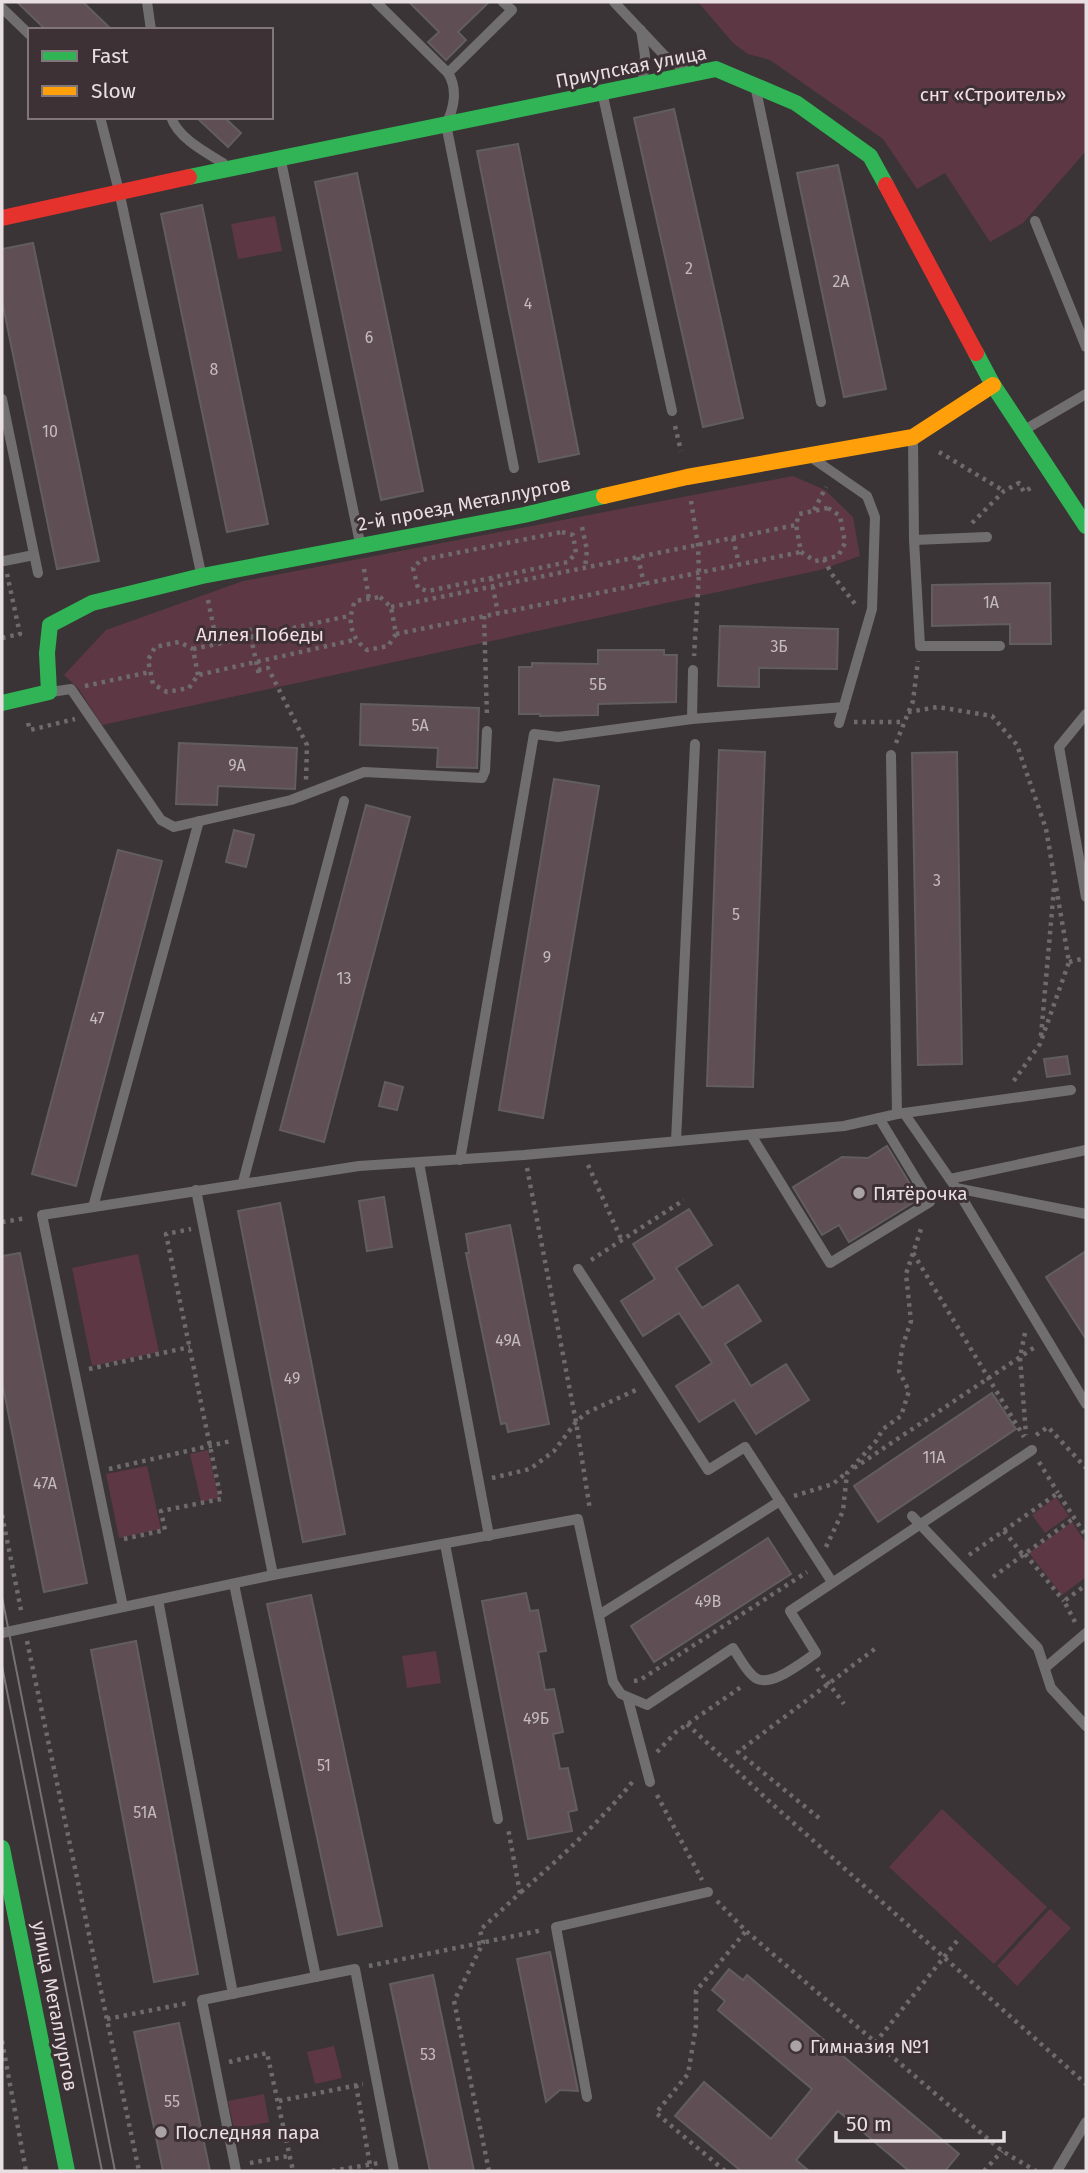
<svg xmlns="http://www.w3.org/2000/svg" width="1088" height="2173" font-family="'Fira Sans',sans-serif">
<rect width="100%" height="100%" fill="#3a3436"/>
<g fill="#5e3744">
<polygon points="698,2 1086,2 1086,151 1023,223 990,242 945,173 917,189 883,139 770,60 748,54 734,44"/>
<polygon points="275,216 282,251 238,259 231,224"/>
<polygon points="793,476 825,490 853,517 860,556 820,570 102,725 78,688 64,675 106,630 243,581"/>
<polygon points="138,1254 159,1352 92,1366 72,1268"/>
<polygon points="208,1450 219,1498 201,1502 190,1454"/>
<polygon points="147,1466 161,1529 119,1538 106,1474"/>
<polygon points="1056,1497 1069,1516 1045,1533 1032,1515"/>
<polygon points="1072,1522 1086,1543 1086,1577 1062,1595 1029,1553"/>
<polygon points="436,1651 441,1683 407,1688 402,1656"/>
<polygon points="942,1809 1047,1907 994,1964 889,1867"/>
<polygon points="1050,1909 1071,1928 1017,1986 997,1966"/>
<polygon points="334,2046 342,2078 315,2084 307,2052"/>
<polygon points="264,2094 269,2122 234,2129 228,2101"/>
</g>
<g fill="#5f4f55" stroke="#625d5e" stroke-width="2">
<polygon points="17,2 83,2 112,30 46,30"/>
<polygon points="409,2 489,2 458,32 466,40 446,60 428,42 439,32"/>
<polygon points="674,109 743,418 703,427 634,118"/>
<polygon points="196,117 224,117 241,133 228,147"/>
<polygon points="518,144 579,454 539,462 477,151"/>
<polygon points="838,165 886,389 844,397 797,173"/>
<polygon points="357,173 423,491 381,500 315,182"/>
<polygon points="202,205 268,524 227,532 161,214"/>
<polygon points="33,243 99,561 57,569 2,301 2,249"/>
<polygon points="1050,583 1051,644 1010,644 1010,624 932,626 932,585"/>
<polygon points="720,626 838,629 837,669 759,668 759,687 718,686"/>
<polygon points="598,650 664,650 664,655 677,655 676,702 598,704 598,715 540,716 540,714 519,714 519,667 532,667 532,663 598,664"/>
<polygon points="361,704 479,708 477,768 437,767 438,748 360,745"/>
<polygon points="179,743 297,748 295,789 218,786 217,805 176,804"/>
<polygon points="719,750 765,752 753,1087 707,1086"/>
<polygon points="957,752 962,1064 918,1065 912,753"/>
<polygon points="554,779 599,786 543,1118 499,1110"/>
<polygon points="366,805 410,817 324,1142 280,1130"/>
<polygon points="234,830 254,835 246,867 226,862"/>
<polygon points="118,850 162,861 76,1186 32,1174"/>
<polygon points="1067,1056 1070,1074 1047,1077 1044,1059"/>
<polygon points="385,1082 403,1087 397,1110 379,1106"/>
<polygon points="887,1146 919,1199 849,1242 839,1225 822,1235 793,1187 842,1157 868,1158"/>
<polygon points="384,1197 392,1247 367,1251 359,1201"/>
<polygon points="280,1203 345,1534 303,1542 238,1211"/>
<polygon points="689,1209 712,1245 676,1268 702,1308 738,1285 761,1321 725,1344 751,1386 786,1364 809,1400 756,1434 734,1400 699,1422 676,1386 712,1363 679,1313 643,1336 621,1301 655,1279 633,1244"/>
<polygon points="510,1225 549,1424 508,1432 506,1423 501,1424 466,1253 469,1253 466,1234"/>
<polygon points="1086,1251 1086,1339 1046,1277"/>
<polygon points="20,1253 87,1583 44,1592 2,1382 2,1256"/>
<polygon points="992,1393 1016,1429 878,1522 854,1486"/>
<polygon points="768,1538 791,1574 654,1662 631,1626"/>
<polygon points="526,1593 530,1611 538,1610 546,1651 538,1652 545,1690 554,1689 563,1732 553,1734 560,1769 568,1768 577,1810 568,1812 572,1831 528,1839 482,1601"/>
<polygon points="311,1595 382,1926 338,1935 267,1604"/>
<polygon points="136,1641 198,1974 154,1982 91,1650"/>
<polygon points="550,1952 578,2091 560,2090 546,2102 517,1959"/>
<polygon points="729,1969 743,1980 747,1975 959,2154 945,2171 909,2171 838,2111 796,2160 809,2171 741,2171 675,2116 704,2082 771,2139 812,2089 718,2010 725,2001 712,1990"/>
<polygon points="433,1975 474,2171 430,2171 390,1984"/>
<polygon points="179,2023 210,2171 163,2171 134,2032"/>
</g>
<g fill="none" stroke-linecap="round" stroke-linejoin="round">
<g stroke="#6f6b6c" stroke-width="4.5" stroke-dasharray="3.5 5" stroke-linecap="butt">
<polyline points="675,426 681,451"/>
<polyline points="939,452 1004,491"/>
<polyline points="691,501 698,545 699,573 694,656"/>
<polygon points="828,508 840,516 845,543 838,556 815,561 801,552 796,525 799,514"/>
<polyline points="814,510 826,487"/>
<polyline points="972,523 1004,491 1019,483 1024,492 1032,487"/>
<polyline points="582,527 587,550 585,568"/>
<polygon points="562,532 573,535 576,553 568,562 428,591 418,588 413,568 421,560"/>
<polyline points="733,538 739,564"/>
<polyline points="638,557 644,584"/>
<polyline points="824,559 831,573 855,604"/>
<polyline points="364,569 369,599"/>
<polyline points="491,578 498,613"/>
<path d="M380 597 391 607 396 634 388 646 367 650C350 637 347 621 355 601Z"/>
<polyline points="208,600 217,644"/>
<polyline points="391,607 796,525"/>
<polyline points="484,616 487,717"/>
<polyline points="249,628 259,675"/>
<polyline points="396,634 801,552"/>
<polyline points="2,638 20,634 7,574"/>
<polyline points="193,649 349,616"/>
<polyline points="258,670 268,668 307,745 306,780"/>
<polyline points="198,675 193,649 179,642 155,647 148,660 153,684 167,692 189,688 198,675 354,640"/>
<polyline points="85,686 150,672"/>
<polyline points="908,712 938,707 992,716 1017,745 1046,829 1069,962 1040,1044 1013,1082"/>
<polyline points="854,722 905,722"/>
<polyline points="28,723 30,730 75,719"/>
<polyline points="896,743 913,701 918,661"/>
<polyline points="1069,962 1086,958"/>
<polyline points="1041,1036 1054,888"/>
<polyline points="588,1165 622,1241"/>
<polyline points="527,1168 576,1422 590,1510"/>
<polyline points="2,1222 27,1218"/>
<polyline points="913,1253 1024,1437"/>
<polyline points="591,1260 684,1200"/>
<polyline points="1025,1333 1020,1357 1026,1435"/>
<polyline points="89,1369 190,1347"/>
<polyline points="1036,1435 1048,1427 1086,1468"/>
<polyline points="1039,1462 1058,1493"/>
<polyline points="854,1468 1035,1347"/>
<polyline points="109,1469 231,1441"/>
<polyline points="492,1478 530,1469 554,1451 576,1422 586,1413 638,1389"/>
<polyline points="794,1496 833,1484 846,1473"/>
<polyline points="2,1515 22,1615"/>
<polyline points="1004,1531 1023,1555"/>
<polyline points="124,1539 165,1530 161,1511 221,1499 166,1234 191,1229"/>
<polyline points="826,1547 843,1511 847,1473 876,1441 883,1429 901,1416 909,1391 899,1371 902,1348 911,1321 906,1274 922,1226"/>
<polyline points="1025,1554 1064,1601"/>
<polyline points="969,1555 1058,1493 1086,1536"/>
<polyline points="993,1577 1074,1518"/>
<polyline points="1075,1622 1064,1601 1086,1585"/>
<polyline points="27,1641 139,2171"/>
<polyline points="817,1668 844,1704"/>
<polyline points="634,1681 640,1680 807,1572"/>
<polyline points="687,1724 770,1802 1086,2084"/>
<polyline points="657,1752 676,1732 744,1685"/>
<polyline points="657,1795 702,1880"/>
<polyline points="819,1818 738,1752 876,1648"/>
<path d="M521 1892C561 1857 600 1822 634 1780"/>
<polyline points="717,1901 746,1931 1002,2151 1036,2171"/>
<polyline points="369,1966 543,1930"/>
<polyline points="107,2019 188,2003"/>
<polyline points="2,2041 26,2171"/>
<polyline points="875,2043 957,1941"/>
<polyline points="229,2062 267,2053 293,2171"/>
<polyline points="356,2085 371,2171"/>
<polyline points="279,2101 363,2084"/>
<polyline points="250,2163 289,2156"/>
<polyline points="332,2171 379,2163"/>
<polyline points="489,2171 454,2001 483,1943 480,1930 520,1893 508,1828"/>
<polyline points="725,2171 656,2113 688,2074 696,2026 696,1991 746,1931"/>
<polyline points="984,2171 1002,2151"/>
</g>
<g stroke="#716e6f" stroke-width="10">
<polyline points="147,2 151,30"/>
<polyline points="376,2 448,73"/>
<path d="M503 2 512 10 448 73C458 89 454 109 446 124L514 468"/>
<polyline points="614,2 664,55 684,69"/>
<polyline points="2,8 30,35"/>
<polyline points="641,30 645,56 643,80"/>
<polyline points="756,90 821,402"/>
<polyline points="603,96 672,411"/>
<polyline points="100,117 119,191 201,573"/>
<path d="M171 117C178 138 205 152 223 163"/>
<polyline points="281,161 360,543"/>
<polyline points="1035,221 1086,347"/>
<polyline points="2,399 38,573"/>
<polyline points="1026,429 1086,394"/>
<polyline points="913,440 914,540 920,646 1000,646"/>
<polyline points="815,460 867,496 875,517 872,609 839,723"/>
<polyline points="914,540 987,537"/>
<polyline points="4,561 34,555"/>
<polyline points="51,692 71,689 161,820 174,827 291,800 364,772 482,778 485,771 487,731"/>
<polyline points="1086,714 1059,747 1086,897"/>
<polyline points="692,719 693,670"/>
<polyline points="891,755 897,1114"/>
<polyline points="904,1113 956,1188 1086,1404"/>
<polyline points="751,1135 830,1263 930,1202 879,1118"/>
<polyline points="676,1141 695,744"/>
<polyline points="460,1160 534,734 558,737 692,719 844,707"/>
<polyline points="419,1163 489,1536"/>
<polyline points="950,1179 1086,1150"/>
<polyline points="243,1182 344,801"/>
<polyline points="956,1188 1086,1214"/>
<polyline points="196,1190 273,1575"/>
<polyline points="93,1207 199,821"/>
<polyline points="578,1269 708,1470 745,1447 832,1582"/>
<polyline points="912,1516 1038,1648 1051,1688 1086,1726"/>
<polyline points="445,1544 498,1819"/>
<polyline points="234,1584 316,1977"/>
<polyline points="158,1600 233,1994"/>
<polyline points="123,1607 42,1215 359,1166 524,1155 844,1126 897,1114 1071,1090"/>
<polyline points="599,1615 780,1501"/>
<path d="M2 1633 273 1575 578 1519 613 1682 621 1694 647 1705 733 1648C739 1657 745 1669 753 1676 768 1691 802 1662 816 1653L790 1611 1032 1450"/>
<polyline points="1045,1668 1086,1633"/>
<polyline points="628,1699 650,1782"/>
<polyline points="587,2097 556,1927 708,1892"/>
<polyline points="236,2171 202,2000 355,1969 394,2171"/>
<polyline points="1057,2171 1086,2122"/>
</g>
<g stroke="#30b455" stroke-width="16">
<polyline points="189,177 716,69 796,103 870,156 886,185"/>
<polyline points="976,353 993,385 1086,526"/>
<polyline points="2,703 49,692 47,653 50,625 92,603 202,576 524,515 604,496"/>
<polyline points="2,1848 67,2171"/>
</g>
<polyline stroke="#ff9f0a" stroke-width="16" points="604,496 687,477 913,437 993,385"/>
<g stroke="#e5322d" stroke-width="16">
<polyline points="886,185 976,353"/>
<polyline points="2,218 189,177"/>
</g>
<g stroke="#767272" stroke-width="2">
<polyline points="2,1597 115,2171"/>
<polyline points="2,1666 102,2171"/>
</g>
</g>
<g fill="#aaa3a5" stroke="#3d3135" stroke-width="2.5">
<circle cx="859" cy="1193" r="7"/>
<circle cx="796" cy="2046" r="7"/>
<circle cx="161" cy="2132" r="7"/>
</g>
<g text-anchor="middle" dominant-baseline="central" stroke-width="6" stroke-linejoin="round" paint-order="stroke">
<g font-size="16" fill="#c5bbbe">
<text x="689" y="268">2</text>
<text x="841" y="281">2А</text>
<text x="528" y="303">4</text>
<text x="369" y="337">6</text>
<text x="214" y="369">8</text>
<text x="50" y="431">10</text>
<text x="991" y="602">1А</text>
<text x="779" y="646">3Б</text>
<text x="598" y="684">5Б</text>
<text x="420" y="725">5А</text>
<text x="237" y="765">9А</text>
<text x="937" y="880">3</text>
<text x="736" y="914">5</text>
<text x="547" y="957">9</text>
<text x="344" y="978">13</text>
<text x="97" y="1018">47</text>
<text x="508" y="1340">49А</text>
<text x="292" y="1378">49</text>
<text x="934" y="1457">11А</text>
<text x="45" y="1483">47А</text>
<text x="708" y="1601">49В</text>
<text x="536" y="1718">49Б</text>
<text x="324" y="1765">51</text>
<text x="145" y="1812">51А</text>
<text x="428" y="2054">53</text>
<text x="172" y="2101">55</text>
</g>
<g font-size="19" fill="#e7dfe1" stroke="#3d3135">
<text transform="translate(631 67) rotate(-11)">Приупская улица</text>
<text transform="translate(464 504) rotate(-11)">2-й проезд Металлургов</text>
<text transform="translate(55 2006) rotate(79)">улица Металлургов</text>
</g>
<g font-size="19" fill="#f4dee4" stroke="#3d3135">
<text x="993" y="94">снт «Строитель»</text>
<text x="260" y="634">Аллея Победы</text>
</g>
<g font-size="19" fill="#e7dfe1" stroke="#3d3135" text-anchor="start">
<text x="873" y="1193">Пятёрочка</text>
<text x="810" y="2046">Гимназия №1</text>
<text x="175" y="2132">Последняя пара</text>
</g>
</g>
<rect width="1088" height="2173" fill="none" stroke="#e7dfe1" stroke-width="7"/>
<rect x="28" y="28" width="245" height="91" fill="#3d3135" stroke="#81777a" stroke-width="2"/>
<rect x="42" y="51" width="35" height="10" fill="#30b455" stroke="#81777a" stroke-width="2"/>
<text x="91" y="63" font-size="21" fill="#e7dfe1">Fast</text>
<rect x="42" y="86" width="35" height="10" fill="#ff9f0a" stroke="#81777a" stroke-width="2"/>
<text x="91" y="98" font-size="21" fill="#e7dfe1">Slow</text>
<path d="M836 2131v10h168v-10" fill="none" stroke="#e7dfe1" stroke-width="3.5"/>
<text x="846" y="2131" font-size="21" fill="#e7dfe1" stroke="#3d3135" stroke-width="5" paint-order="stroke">50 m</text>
</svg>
